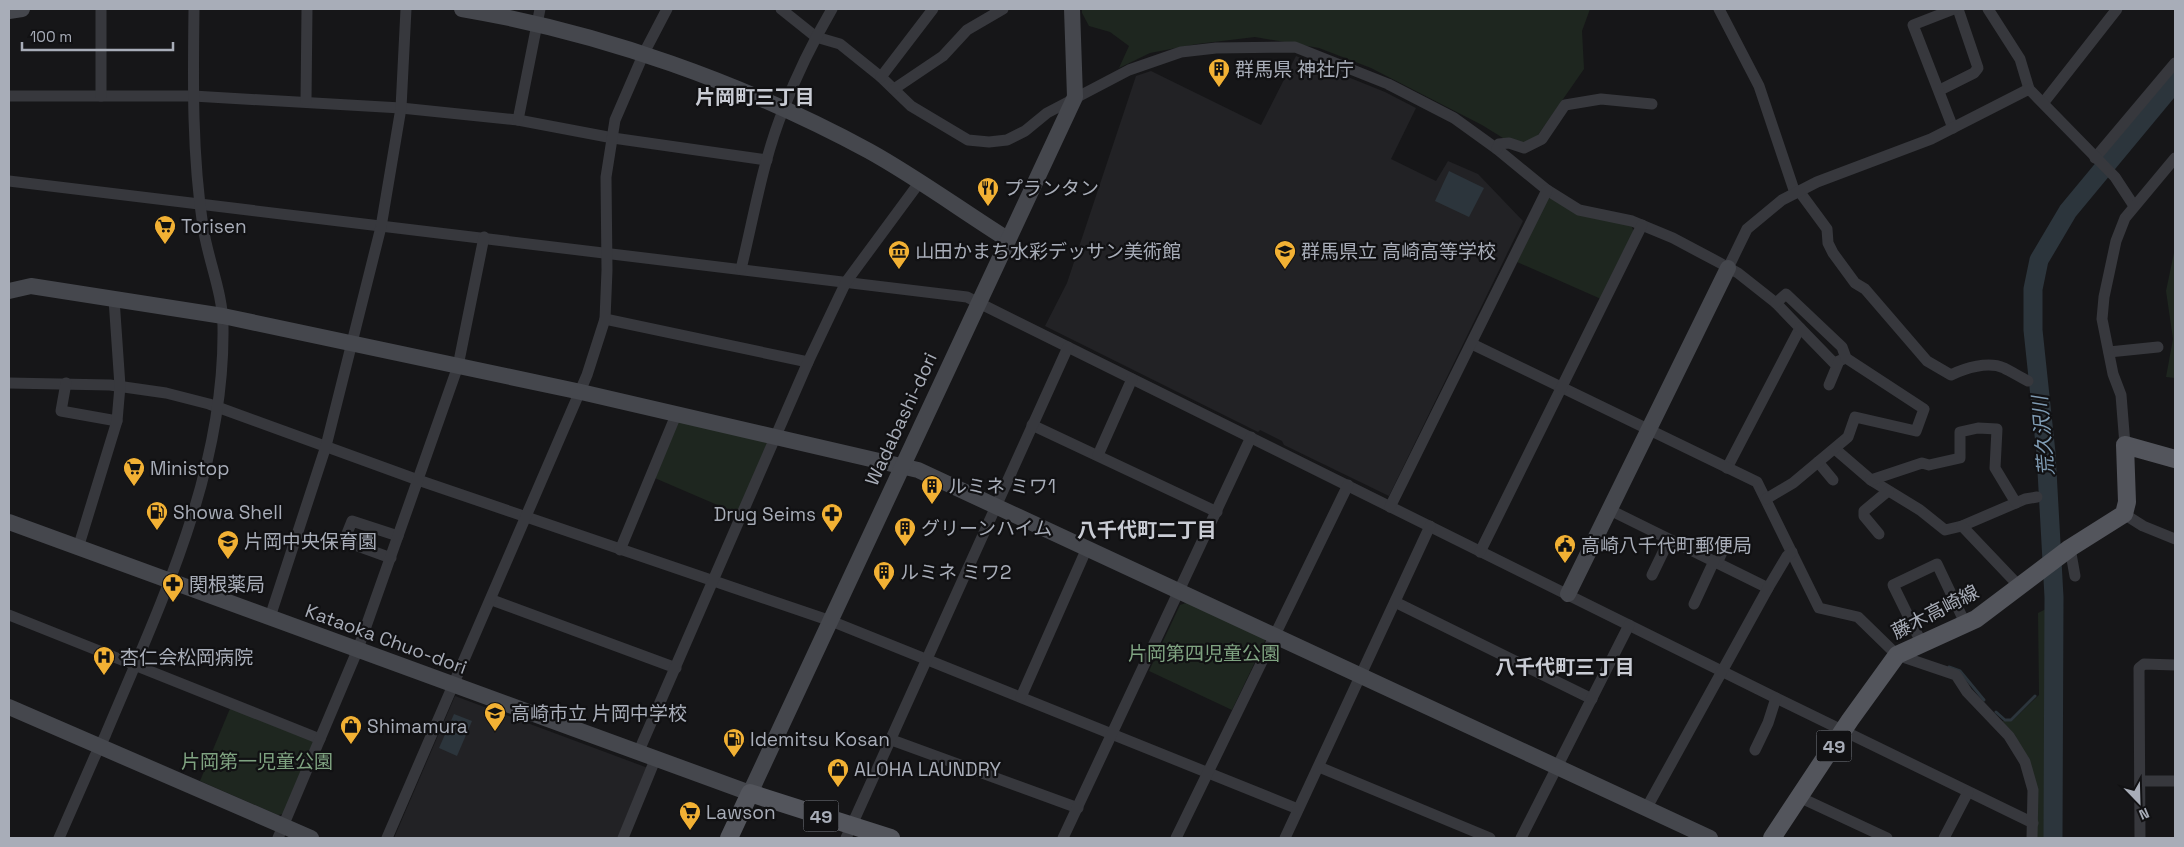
<svg xmlns="http://www.w3.org/2000/svg" width="2184" height="847" font-family="'Space Grotesk','Noto Sans JP',sans-serif">
<rect width="100%" height="100%" fill="#161618"/>
<g fill="#222225">
<polygon points="1296,56 1385,92 1416,108 1391,159 1436,181 1448,161 1478,174 1523,221 1389,496 1284,445 1282,441 1260,430 1258,432 1045,326 1067,283 1136,76 1151,71 1261,125"/>
<polygon points="455,696 648,768 619,838 394,838"/>
</g>
<g fill="#1e261f">
<polygon points="1082,9 1590,9 1582,31 1584,69 1538,135 1525,144 1503,138 1482,125 1371,68 1319,48 1255,37 1197,44 1150,53 1119,68 1129,46 1110,32 1089,26 1082,13"/>
<polygon points="1552,197 1631,224 1634,233 1601,299 1517,262 1547,199"/>
<polygon points="2175,248 2175,378 2166,377 2173,339 2166,291"/>
<polygon points="676,415 777,436 743,516 650,476"/>
<polygon points="2045,598 2047,598 2047,819 2046,838 2036,838 2037,824 2015,735 2002,721 2012,721 2039,695 2038,613 2046,609"/>
<polygon points="1189,602 1264,637 1265,641 1232,710 1149,671 1180,605"/>
<polygon points="231,706 312,738 314,743 283,814 278,815 200,781"/>
</g>
<g fill="#2c353c">
<polygon points="1449,171 1484,188 1469,217 1435,201"/>
<polygon points="454,714 472,721 457,756 439,748"/>
</g>
<g fill="none" stroke-linecap="round" stroke-linejoin="round">
<g stroke="#2c353c" stroke-width="3">
<polyline points="1949,667 1960,671 1984,700"/>
<polyline points="1996,712 2005,720 2011,720 2035,696"/>
</g>
<polyline stroke="#2c353c" stroke-width="19" points="2053,838 2054,597 2046,453 2033,330 2033,289 2039,260 2068,211 2175,82"/>
<g stroke="#37383d" stroke-width="11">
<polyline points="781,9 816,37 840,44 881,77 911,106 968,140 989,142 1007,140 1025,131 1047,113 1129,70 1181,52 1216,48 1295,47 1388,84 1454,118 1497,149 1547,190 1579,210 1632,221 1673,238 1720,263 1738,273 1776,303 1800,328 1727,468"/>
<polyline points="1719,9 1759,86 1795,193"/>
<polyline points="1988,9 2020,59 2029,89"/>
<polyline points="881,77 933,9"/>
<polyline points="894,89 943,56 967,30 1003,9"/>
<polyline points="1940,90 1974,73 1978,68 1958,9"/>
<polyline points="9,96 193,96 401,108 518,120 613,138 767,160"/>
<polyline points="101,96 101,9"/>
<polyline points="306,101 307,9"/>
<polyline points="2044,102 2117,9"/>
<polyline points="518,120 540,9"/>
<polyline points="1953,128 1913,25 1954,9"/>
<polyline points="1497,149 1499,144 1509,143 1524,148 1542,139 1565,105 1601,99 1652,104"/>
<polyline points="2095,158 2175,63"/>
<polyline points="9,181 967,297 1776,698 2033,823"/>
<path d="M1799 191 1827 229 1828 243 1833 253 1855 283 1865 289 1927 361 1951 375C1965 368 1988 361 2004 368 2012 372 2020 377 2028 381"/>
<polyline points="1728,268 1747,229 1782,200 1817,182 1931,139 2029,89 2115,177 2134,206"/>
<path d="M741 269C754 216 763 159 784 108 797 74 814 40 832 9"/>
<polyline points="605,319 808,362"/>
<polyline points="1800,328 1834,363 1846,358"/>
<polyline points="1472,344 1757,482 1819,608 1858,617 1897,655 1956,675 1967,692 2009,736 2025,762 2033,790 2032,838"/>
<polyline points="2109,352 2158,347"/>
<polyline points="9,383 110,385 166,393 209,404 418,480 831,621 1298,809"/>
<polyline points="66,383 61,411 117,421"/>
<polyline points="1829,385 1839,361"/>
<polyline points="1032,425 1217,512"/>
<polyline points="2125,445 2121,395 2113,374 2102,319 2104,297 2116,241 2125,218 2175,158"/>
<polyline points="1835,449 1871,480 1920,510 1945,530 1962,526 2025,499 2037,497"/>
<polyline points="1098,455 1132,379"/>
<polyline points="1818,462 1833,480"/>
<polyline points="1871,480 1922,463 1929,465 1960,458 1960,432 1978,428 1997,429 1995,468 2016,503"/>
<polyline points="1766,499 1793,483 1848,437 1855,417 1916,431 1924,409 1846,358 1842,347 1786,294 1776,303"/>
<polyline points="1390,507 1547,190"/>
<polyline points="1610,510 1768,588"/>
<polyline points="2124,514 2143,526 2175,539"/>
<polyline points="1962,526 2020,587"/>
<polyline points="1879,534 1864,516 1864,511 1888,491"/>
<polyline points="78,548 117,421 120,386 114,299"/>
<polyline points="2070,548 2075,576"/>
<polyline points="620,550 676,415"/>
<polyline points="1480,552 1642,225"/>
<polyline points="391,558 344,541 352,521 398,536"/>
<polyline points="1717,563 1728,540"/>
<polyline points="1652,575 1669,540"/>
<polyline points="492,600 676,668"/>
<polyline points="1395,602 1592,699"/>
<polyline points="1694,604 1714,561"/>
<polyline points="9,615 320,739"/>
<polyline points="270,617 326,446 381,227 401,108 406,9"/>
<polyline points="1921,642 1893,585 1937,564 1966,625"/>
<polyline points="1021,697 1087,548"/>
<polyline points="889,739 1078,808"/>
<polyline points="1755,750 1768,723 1776,698"/>
<polyline points="638,753 808,362 846,282 919,183"/>
<polyline points="1319,767 1490,838"/>
<polyline points="2140,781 2175,781"/>
<polyline points="1799,797 1887,838"/>
<polyline points="1646,809 1768,588 1787,556 1792,552"/>
<path d="M59 838 95 756 105 736C160 605 225 472 223 327 223 293 208 260 203 227 192 154 193 82 194 9"/>
<polyline points="278,838 358,649 458,366 484,237"/>
<polyline points="387,838 587,375 605,319 607,270 606,177 615,120 644,53 667,9"/>
<polyline points="623,838 655,760"/>
<polyline points="846,838 1068,347"/>
<polyline points="1063,838 1251,437"/>
<polyline points="1176,838 1348,485"/>
<polyline points="1285,838 1430,526"/>
<polyline points="1521,838 1629,625"/>
<polyline points="1944,838 1968,792"/>
<polyline points="2140,838 2139,668 2144,664 2175,665"/>
</g>
<g stroke="#45474d" stroke-width="16">
<path d="M462 9C603 33 743 83 869 151 916 177 961 210 1007 239"/>
<polyline points="9,11 22,9"/>
<polyline points="9,291 31,286 223,316 581,392 918,470 1710,838"/>
<polyline points="9,522 750,793 1075,97 1072,9"/>
<polyline points="1568,594 1728,268"/>
<polyline points="9,707 311,838"/>
</g>
<g stroke="#53555c" stroke-width="18">
<polyline points="729,838 750,793 891,838"/>
<polyline points="1772,838 1850,720 1897,655 1976,619 2070,548 2124,514 2127,502 2125,445 2175,459"/>
</g>
</g>
<defs>
<g id="building-pin" transform="scale(1.125)"><path d="M0 17L-7.5 6A9.5 9.5 0 1 1 7.5 6Z" fill="#f2b134" stroke="#111113"/><path d="M-4-6H4V6H1V3H-1V6H-4ZM-2.5-4.3h1.7v1.8h-1.7ZM.8-4.3h1.7v1.8H.8ZM-2.5-1h1.7V.8h-1.7ZM.8-1h1.7V.8H.8Z" fill="#111"/></g>
<g id="restaurant-pin" transform="scale(1.125)"><path d="M0 17L-7.5 6A9.5 9.5 0 1 1 7.5 6Z" fill="#f2b134" stroke="#111113"/><path d="M-5-6h1v4h1v-4h1v4h1v-4h1v5L-1.5 .5V6h-2V.5L-5-1ZM5-6V6H3V1.5H1.5Q1.5-4 5-6Z" fill="#111"/></g>
<g id="supermarket-pin" transform="scale(1.125)"><path d="M0 17L-7.5 6A9.5 9.5 0 1 1 7.5 6Z" fill="#f2b134" stroke="#111113"/><path d="M-6-5.5h2.5l.6 2H6L4.5 2H-2.5L-4.4-4H-6ZM-1.5 3.2a1.3 1.3 0 1 0 .1 0ZM3 3.2a1.3 1.3 0 1 0 .1 0Z" fill="#111"/></g>
<g id="museum-pin" transform="scale(1.125)"><path d="M0 17L-7.5 6A9.5 9.5 0 1 1 7.5 6Z" fill="#f2b134" stroke="#111113"/><path d="M0-6L6-3V-2H-6V-3ZM-5-1h2V3h-2ZM-1-1h2V3h-2ZM3-1h2V3H3ZM-6 4H6V6H-6Z" fill="#111"/></g>
<g id="school-pin" transform="scale(1.125)"><path d="M0 17L-7.5 6A9.5 9.5 0 1 1 7.5 6Z" fill="#f2b134" stroke="#111113"/><path d="M0-5L7-2L0 1L-7-2ZM-4 1L0 2.5L4 1V4Q0 6-4 4Z" fill="#111"/></g>
<g id="fuel-pin" transform="scale(1.125)"><path d="M0 17L-7.5 6A9.5 9.5 0 1 1 7.5 6Z" fill="#f2b134" stroke="#111113"/><path d="M-5.5-6h7V0h2V4h1.3V-2.5L3-4.5l.8-.8L6-3V5H2.5V1h-1V6h-7ZM-4.2-4.7v3.2H.2V-4.7Z" fill="#111"/></g>
<g id="pharmacy-pin" transform="scale(1.125)"><path d="M0 17L-7.5 6A9.5 9.5 0 1 1 7.5 6Z" fill="#f2b134" stroke="#111113"/><path d="M-2-6h4v4h4v4h-4v4h-4v-4h-4v-4h4Z" fill="#111"/></g>
<g id="civic-pin" transform="scale(1.125)"><path d="M0 17L-7.5 6A9.5 9.5 0 1 1 7.5 6Z" fill="#f2b134" stroke="#111113"/><path d="M-.6-6.5H3V-4.5H.6V-3L4-1V1h2V6H-6V1h2V-1L-.6-3ZM-1.2 2.5V6h2.4V2.5Z" fill="#111"/></g>
<g id="hospital-pin" transform="scale(1.125)"><path d="M0 17L-7.5 6A9.5 9.5 0 1 1 7.5 6Z" fill="#f2b134" stroke="#111113"/><path d="M-5-5h3v3.5h4V-5h3V5h-3V1.5h-4V5h-3Z" fill="#111"/></g>
<g id="shop-pin" transform="scale(1.125)"><path d="M0 17L-7.5 6A9.5 9.5 0 1 1 7.5 6Z" fill="#f2b134" stroke="#111113"/><path d="M-5-2.5h2.3a2.7 3.5 0 0 1 5.4 0H5L5.5 6h-11ZM-1.5-2.5h3a1.5 2.3 0 0 0-3 0Z" fill="#111"/></g>
</defs>
<g fill-rule="evenodd">
<use href="#building-pin" x="1219" y="69"/>
<use href="#restaurant-pin" x="988" y="188"/>
<use href="#supermarket-pin" x="165" y="226"/>
<use href="#museum-pin" x="899" y="251"/>
<use href="#school-pin" x="1285" y="251"/>
<use href="#supermarket-pin" x="134" y="468"/>
<use href="#building-pin" x="932" y="486"/>
<use href="#fuel-pin" x="157" y="512"/>
<use href="#pharmacy-pin" x="832" y="514"/>
<use href="#building-pin" x="905" y="528"/>
<use href="#school-pin" x="228" y="541"/>
<use href="#civic-pin" x="1565" y="545"/>
<use href="#building-pin" x="884" y="572"/>
<use href="#pharmacy-pin" x="173" y="584"/>
<use href="#hospital-pin" x="104" y="657"/>
<use href="#school-pin" x="495" y="713"/>
<use href="#shop-pin" x="351" y="726"/>
<use href="#fuel-pin" x="734" y="739"/>
<use href="#shop-pin" x="838" y="769"/>
<use href="#supermarket-pin" x="690" y="812"/>
</g>
<g text-anchor="middle" dominant-baseline="central" stroke-width="4.5" stroke-linejoin="round" paint-order="stroke">
<g fill="#111113" stroke="#7b7e86" stroke-width="1">
<rect x="1816.5" y="730.5" width="35" height="31" rx="4"/>
<rect x="803.5" y="800.5" width="35" height="31" rx="4"/>
</g>
<g font-size="18" font-weight="bold" fill="#a8adb8">
<text x="1834" y="746">49</text>
<text x="821" y="816">49</text>
</g>
<g font-size="19" fill="#a8adb8" stroke="#111113" text-anchor="start">
<text x="1235" y="69">群馬県 神社庁</text>
<text x="1004" y="188">プランタン</text>
<text x="181" y="226">Torisen</text>
<text x="915" y="251">山田かまち水彩デッサン美術館</text>
<text x="1301" y="251">群馬県立 高崎高等学校</text>
<text x="150" y="468">Ministop</text>
<text x="948" y="486">ルミネ ミワ1</text>
<text x="173" y="512">Showa Shell</text>
<text x="816" y="514" text-anchor="end">Drug Seims</text>
<text x="921" y="528">グリーンハイム</text>
<text x="244" y="541">片岡中央保育園</text>
<text x="1581" y="545">高崎八千代町郵便局</text>
<text x="900" y="572">ルミネ ミワ2</text>
<text x="189" y="584">関根薬局</text>
<text x="120" y="657">杏仁会松岡病院</text>
<text x="511" y="713">高崎市立 片岡中学校</text>
<text x="367" y="726">Shimamura</text>
<text x="750" y="739">Idemitsu Kosan</text>
<text x="854" y="769">ALOHA LAUNDRY</text>
<text x="706" y="812">Lawson</text>
</g>
<g font-size="19" fill="#a8adb8" stroke="#111113">
<text transform="translate(901 419) rotate(-65)">Wadabashi-dori</text>
<text transform="translate(1935 612) rotate(-27)">藤木高崎線</text>
<text transform="translate(386 639) rotate(20)">Kataoka Chuo-dori</text>
</g>
<g font-size="19" fill="#7fa381" stroke="#111113">
<text x="1204" y="653">片岡第四児童公園</text>
<text x="257" y="761">片岡第一児童公園</text>
</g>
<g font-size="20" font-weight="bold" fill="#c9ccd4" stroke="#111113">
<text x="755" y="97">片岡町三丁目</text>
<text x="1147" y="530">八千代町二丁目</text>
<text x="1565" y="667">八千代町三丁目</text>
</g>
<g font-size="20" font-style="italic" fill="#7f9bb3" stroke="#111113">
<text transform="translate(2043 436) rotate(-95)">荒久沢川</text>
</g>
</g>
<rect width="2184" height="847" fill="none" stroke="#a8adb8" stroke-width="20"/>
<g transform="translate(2139 802) rotate(157)" stroke="#111113" stroke-width="4" paint-order="stroke">
<path d="M0-4L9 19L0 12L-9 19Z" fill="#a8adb8"/>
<text y="-8" font-size="14" font-weight="bold" text-anchor="middle" fill="#a8adb8">N</text>
</g>
<path d="M22 42v8h151v-8" fill="none" stroke="#a8adb8" stroke-width="2.5"/>
<text x="30" y="42" font-size="15" fill="#a8adb8" stroke="#111113" stroke-width="4" paint-order="stroke">100 m</text>
</svg>
